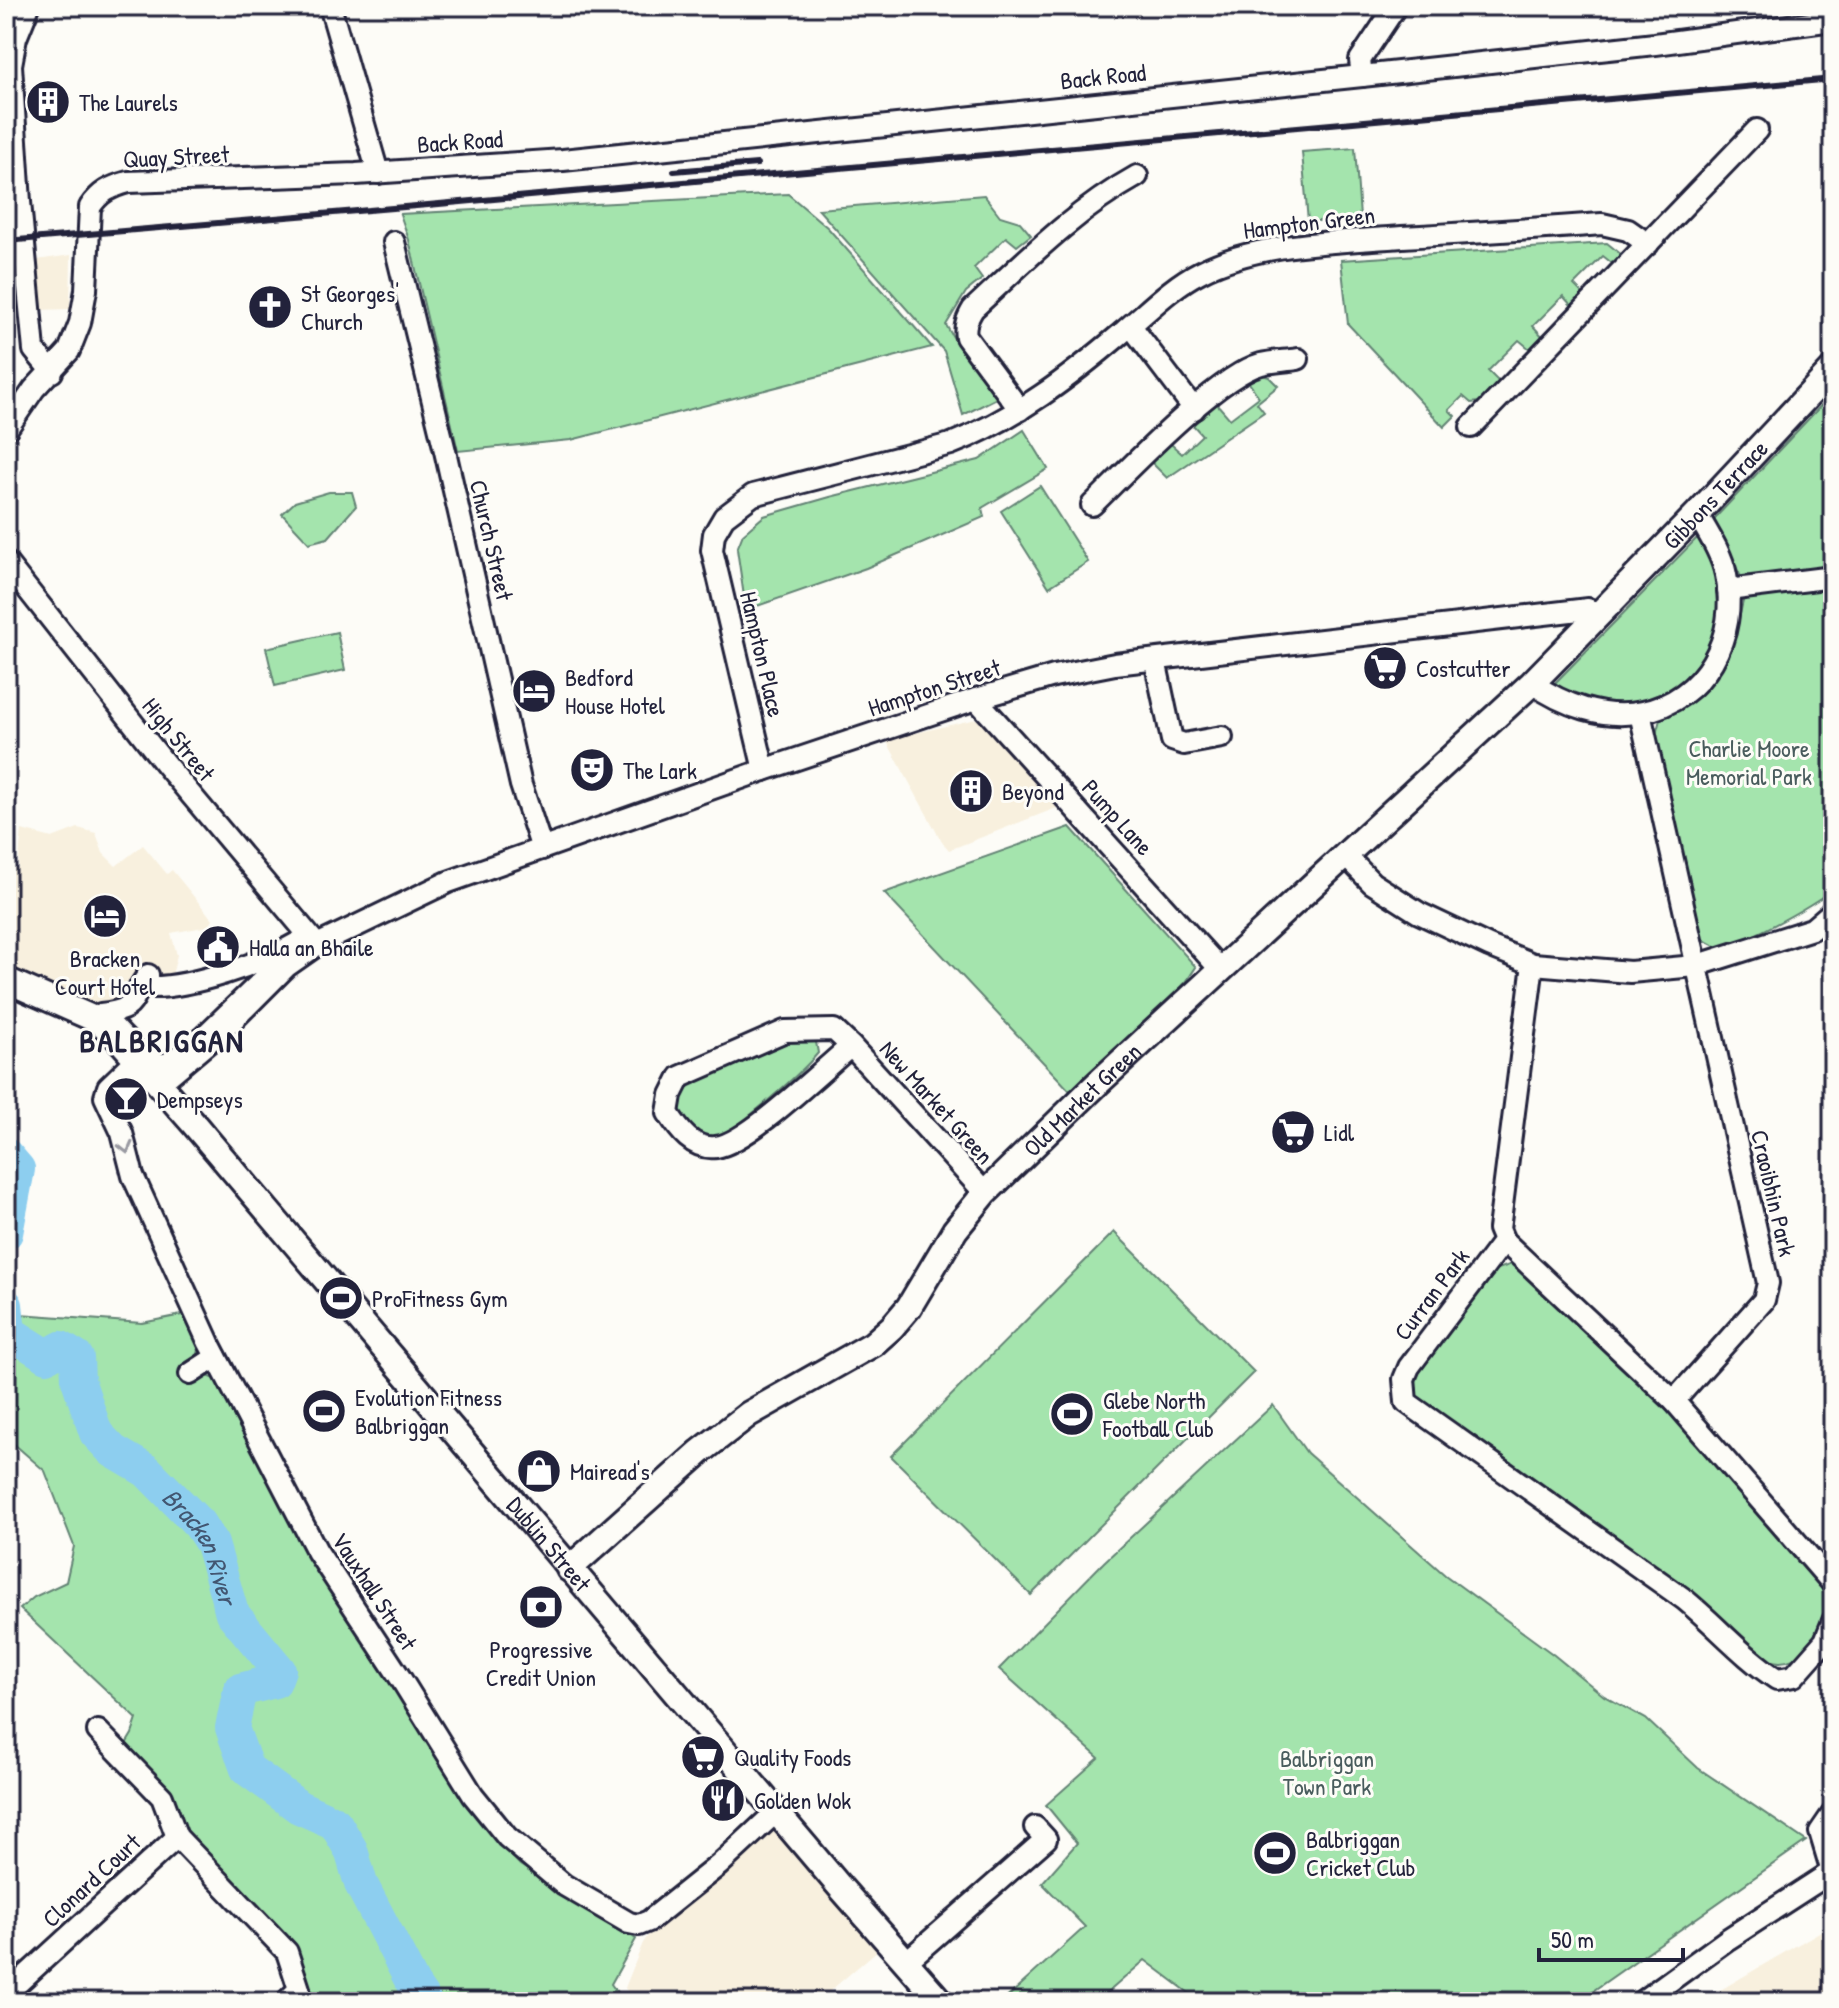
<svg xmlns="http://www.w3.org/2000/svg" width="1839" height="2008" font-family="'Patrick Hand',sans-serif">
<rect width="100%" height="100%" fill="#fdfcf7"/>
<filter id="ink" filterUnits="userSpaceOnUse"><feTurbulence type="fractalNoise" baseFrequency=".0125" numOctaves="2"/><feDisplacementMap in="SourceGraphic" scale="16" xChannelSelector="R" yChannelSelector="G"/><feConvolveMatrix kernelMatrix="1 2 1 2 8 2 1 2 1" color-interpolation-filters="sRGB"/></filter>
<g filter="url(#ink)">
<g fill="#f8f0de">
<polygon points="71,255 70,309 39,310 37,260"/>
<polygon points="980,718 1059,807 949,850 942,842 886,740"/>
<polygon points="78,828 96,833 103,853 116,866 143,845 167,874 172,870 213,920 209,926 171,933 177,955 169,988 136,990 101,1014 6,978 6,867 18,868 22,830 52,838"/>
<polygon points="772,1826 878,1950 817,2002 634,2002 625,1988 643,1943 652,1930"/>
<polygon points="1833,1924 1833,2002 1700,2002"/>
</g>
<g fill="#a4e4ad" stroke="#638374" stroke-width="2">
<polygon points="1355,148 1360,217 1308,222 1302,152"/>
<polygon points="788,194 828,228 932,347 571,440 458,451 409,240 400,214"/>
<polygon points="984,195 1000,216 1020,222 1031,235 1017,246 1006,237 974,268 982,279 966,292 946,325 960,349 997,398 963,415 944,351 818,209"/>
<polygon points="1607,243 1622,255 1613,264 1603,256 1574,285 1584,295 1572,306 1563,296 1533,326 1544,338 1531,350 1519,340 1488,371 1499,382 1479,402 1471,403 1463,396 1449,410 1455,416 1444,427 1348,324 1341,260"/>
<polygon points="1262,375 1269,377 1278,386 1257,403 1264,412 1167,478 1151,462 1171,444 1182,454 1202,435 1193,425 1217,404 1230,419 1259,397 1247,380"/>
<polygon points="1833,393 1833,570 1748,580 1741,577 1714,521 1716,517"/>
<polygon points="1024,430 1048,469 982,508 984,517 866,568 746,610 737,549 743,534 764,516 830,497 979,460"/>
<polygon points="1040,486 1088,562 1049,587 1001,511"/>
<polygon points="329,492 352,492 356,506 328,538 309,543 282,514 295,502"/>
<path d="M1696 539H1700C1706 550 1713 560 1716 572 1730 630 1693 698 1631 705 1603 708 1579 698 1554 688V684Z"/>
<path d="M1833 586V889C1815 903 1735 951 1715 946 1710 944 1703 939 1699 937L1656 734 1661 716C1690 698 1719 682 1732 647 1738 632 1739 614 1744 598Z"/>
<polygon points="337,632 345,670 275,686 266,648"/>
<polygon points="1070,827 1196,967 1186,982 1071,1092 884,893"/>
<path d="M808 1036 816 1042 818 1053C803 1071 738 1130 717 1137 709 1139 701 1136 693 1134L677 1109C680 1099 682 1088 691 1082 705 1071 790 1039 808 1036Z"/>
<polygon points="1114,1232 1254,1372 1031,1595 891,1456"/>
<path d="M1512 1264 1675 1414 1818 1576 1829 1600C1816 1633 1804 1677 1760 1657L1417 1398 1416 1372 1498 1269Z"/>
<path d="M6 1313 142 1323 187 1314C195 1331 206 1345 194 1361L204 1375 216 1379 230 1398 460 1788 506 1850 520 1865 636 1939 611 1984 624 2002H313L299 1989 297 1978 120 1754 132 1734 137 1719 20 1609 34 1597 66 1582 74 1546 45 1471 6 1437Z"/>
<polygon points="1273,1405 1307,1453 1445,1575 1554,1655 1604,1696 1646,1719 1698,1768 1806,1841 1577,2002 1201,2002 1145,1960 1097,2002 1002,2002 1085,1927 1042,1883 1077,1843 1046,1805 1099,1758 999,1669 1104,1562"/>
</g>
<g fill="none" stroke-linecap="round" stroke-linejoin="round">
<g stroke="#8dceef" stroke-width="34">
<polyline points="6,1155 18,1169 6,1233"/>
<path id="s1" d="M6 1305 9 1332 47 1356 61 1348 77 1358 78 1380 96 1433 113 1451 147 1471 199 1524 212 1544 232 1613 279 1670 275 1681 240 1690 232 1728 247 1769 299 1807 335 1823 351 1850 361 1884 414 1986 425 2002"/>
</g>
<g stroke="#22223b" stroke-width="26">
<g id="minor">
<polyline points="330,6 378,173"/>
<polyline points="1362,76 1360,60 1396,6"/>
<polyline points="20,202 11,65 16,38 29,6"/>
<polyline points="6,203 20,202 34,350 52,372"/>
<polyline points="394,242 445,451 521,785 542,849"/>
<polyline points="1131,326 1194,409"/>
<path d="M1020 410 966 337C964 326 967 319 973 309 1025 261 1074 211 1137 176"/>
<polyline points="1471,427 1757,130"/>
<path d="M6 430 34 389 69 351 80 323 86 290 90 207C100 192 110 187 128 182L356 174 563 160 1362 76 1655 44 1833 20"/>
<path d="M1092 505C1128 470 1217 376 1261 364 1273 361 1286 361 1298 359"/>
<polyline points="6,562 166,765 317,945"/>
<polyline points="1728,590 1833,577"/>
<polyline points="1155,660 1172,740 1184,744 1222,737"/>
<path d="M1532 683C1563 705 1604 720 1642 712 1705 700 1739 636 1726 575 1722 554 1708 533 1697 514"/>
<polyline points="976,699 1221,970"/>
<polyline points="1640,713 1768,1283 1764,1300 1674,1401"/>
<path d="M764 770 712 550 714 534 724 517 753 495 951 444C1017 418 1070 377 1123 332 1147 312 1172 286 1200 272 1257 242 1338 242 1402 237 1469 233 1535 229 1602 224L1628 230 1648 244"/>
<polyline points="1346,856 1372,883 1419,913 1489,946 1533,964 1630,972 1695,966 1812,929 1833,911"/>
<path d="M299 942 305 947 265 978 194 1046 165 1065C139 1060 120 1032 101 1014 140 1009 127 1002 148 975V987C189 989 265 962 299 942Z"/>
<polyline points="1533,964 1499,1229 1504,1241 1674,1401 1833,1584"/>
<path d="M851 1046C823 1069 748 1143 716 1147 693 1150 679 1130 668 1113L671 1095 680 1077 785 1031 834 1030 851 1046 985 1193"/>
<polyline points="137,1059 108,1087 105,1097 122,1133 133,1176 209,1343 317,1551 401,1679 473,1795 507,1837 564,1885 629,1923 639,1925 649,1921 719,1865 776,1812"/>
<polyline points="160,1083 223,1030 287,966 317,945 448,882 764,770 976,699 1054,676 1115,664 1588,609 1597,617"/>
<path d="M1504 1241 1409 1367 1404 1379 1406 1402 1684 1599C1716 1625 1743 1657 1777 1679L1794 1676 1825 1641 1833 1621"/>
<polyline points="190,1374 216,1357"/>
<polyline points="98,1731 162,1797 177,1837 287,1952 299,1989 286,2002"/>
<polyline points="1832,1872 1820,1832 1833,1813"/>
<polyline points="906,1962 1046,1839 1035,1827"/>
<polyline points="6,1994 177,1837"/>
<polyline points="1641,2002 1728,1939 1833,1871"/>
</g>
</g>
<g stroke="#22223b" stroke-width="30">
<g id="major">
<path id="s2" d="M6 980 99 1021 118 1038 193 1123 840 1887 941 2002"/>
<path id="s3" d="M569 1569 700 1452 749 1414 873 1344 892 1327 909 1307 955 1230 985 1193 1098 1083 1532 683 1697 514 1833 369"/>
</g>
</g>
<use href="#minor" stroke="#fdfcf7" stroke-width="20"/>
<use href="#major" stroke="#fdfcf7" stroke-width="24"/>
<g stroke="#22223b" stroke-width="6">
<polyline points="674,171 757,164"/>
<polyline points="6,241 428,205 1833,79"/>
</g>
</g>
<defs><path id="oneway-chevron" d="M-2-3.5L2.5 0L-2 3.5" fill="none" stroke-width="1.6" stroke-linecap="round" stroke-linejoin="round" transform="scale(2)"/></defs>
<use stroke="#9a9aa2" href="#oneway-chevron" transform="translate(126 1148) rotate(76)"/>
</g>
<defs>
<g id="building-disc" transform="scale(2.3)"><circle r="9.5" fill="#22223b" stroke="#fdfcf7"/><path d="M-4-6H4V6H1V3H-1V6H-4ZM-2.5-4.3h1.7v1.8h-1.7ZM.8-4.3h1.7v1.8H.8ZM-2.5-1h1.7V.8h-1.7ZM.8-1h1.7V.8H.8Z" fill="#fff"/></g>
<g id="church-disc" transform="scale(2.3)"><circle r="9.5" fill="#22223b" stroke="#fdfcf7"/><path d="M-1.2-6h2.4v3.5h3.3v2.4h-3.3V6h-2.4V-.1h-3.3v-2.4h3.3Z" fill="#fff"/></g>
<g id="supermarket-disc" transform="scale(2.3)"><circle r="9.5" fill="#22223b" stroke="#fdfcf7"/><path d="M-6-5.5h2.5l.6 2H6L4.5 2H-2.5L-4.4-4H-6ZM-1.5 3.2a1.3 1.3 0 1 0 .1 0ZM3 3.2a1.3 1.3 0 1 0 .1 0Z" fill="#fff"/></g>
<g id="hotel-disc" transform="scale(2.3)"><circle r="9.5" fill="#22223b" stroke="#fdfcf7"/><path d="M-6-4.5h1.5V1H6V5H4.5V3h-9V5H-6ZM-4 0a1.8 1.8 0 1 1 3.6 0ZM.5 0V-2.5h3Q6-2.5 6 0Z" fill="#fff"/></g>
<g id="theatre-disc" transform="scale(2.3)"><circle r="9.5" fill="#22223b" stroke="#fdfcf7"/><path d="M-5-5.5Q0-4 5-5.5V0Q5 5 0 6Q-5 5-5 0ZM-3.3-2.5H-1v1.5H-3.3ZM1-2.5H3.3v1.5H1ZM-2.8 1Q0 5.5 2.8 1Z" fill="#fff"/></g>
<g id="civic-disc" transform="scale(2.3)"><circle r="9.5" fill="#22223b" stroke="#fdfcf7"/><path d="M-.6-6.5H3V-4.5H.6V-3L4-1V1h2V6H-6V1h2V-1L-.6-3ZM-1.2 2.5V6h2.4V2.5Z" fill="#fff"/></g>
<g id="bar-disc" transform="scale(2.3)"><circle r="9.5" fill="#22223b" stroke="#fdfcf7"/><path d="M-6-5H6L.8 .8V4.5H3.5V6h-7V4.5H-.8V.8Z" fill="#fff"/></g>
<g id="stadium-disc" transform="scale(2.3)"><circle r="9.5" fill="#22223b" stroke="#fdfcf7"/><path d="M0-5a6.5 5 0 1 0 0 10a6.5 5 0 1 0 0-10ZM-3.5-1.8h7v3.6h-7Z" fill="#fff"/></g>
<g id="shop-disc" transform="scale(2.3)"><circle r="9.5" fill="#22223b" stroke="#fdfcf7"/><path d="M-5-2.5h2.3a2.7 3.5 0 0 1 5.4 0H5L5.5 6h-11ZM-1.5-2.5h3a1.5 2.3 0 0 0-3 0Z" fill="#fff"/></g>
<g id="bank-disc" transform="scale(2.3)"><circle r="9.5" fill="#22223b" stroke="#fdfcf7"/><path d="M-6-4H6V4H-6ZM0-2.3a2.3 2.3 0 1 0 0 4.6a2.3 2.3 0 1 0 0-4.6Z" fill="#fff"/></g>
<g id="restaurant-disc" transform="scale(2.3)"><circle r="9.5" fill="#22223b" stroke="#fdfcf7"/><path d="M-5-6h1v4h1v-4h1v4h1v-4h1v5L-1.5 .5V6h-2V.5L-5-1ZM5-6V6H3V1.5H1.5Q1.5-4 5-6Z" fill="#fff"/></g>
</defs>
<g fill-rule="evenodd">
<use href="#building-disc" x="48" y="102"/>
<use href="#church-disc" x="270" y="307"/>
<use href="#supermarket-disc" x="1385" y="668"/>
<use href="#hotel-disc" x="534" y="691"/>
<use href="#theatre-disc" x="592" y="770"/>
<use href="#building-disc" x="971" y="791"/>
<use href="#hotel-disc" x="105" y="916"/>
<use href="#civic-disc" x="218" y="947"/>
<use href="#bar-disc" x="126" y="1099"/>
<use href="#supermarket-disc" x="1293" y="1132"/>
<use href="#stadium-disc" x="341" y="1298"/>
<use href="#stadium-disc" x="324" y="1411"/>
<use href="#stadium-disc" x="1072" y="1414"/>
<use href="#shop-disc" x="539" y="1471"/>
<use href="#bank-disc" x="541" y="1607"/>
<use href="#supermarket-disc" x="703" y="1757"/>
<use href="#restaurant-disc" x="723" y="1800"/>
<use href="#stadium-disc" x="1275" y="1853"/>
</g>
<g text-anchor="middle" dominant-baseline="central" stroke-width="6" stroke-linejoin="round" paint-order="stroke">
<g font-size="24" fill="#22223b" stroke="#fdfcf7">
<text transform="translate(1103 76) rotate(-6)">Back Road</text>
<text transform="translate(460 141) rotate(-4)">Back Road</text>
<text transform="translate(176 156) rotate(-3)">Quay Street</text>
<text transform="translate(1309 222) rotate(-7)">Hampton Green</text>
<text stroke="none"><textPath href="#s3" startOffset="1580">Gibbons Terrace</textPath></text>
<text transform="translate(492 540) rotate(77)">Church Street</text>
<text transform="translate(763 654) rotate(77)">Hampton Place</text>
<text transform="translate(934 687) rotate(-18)">Hampton Street</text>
<text transform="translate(179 739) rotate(51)">High Street</text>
<text transform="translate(1118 817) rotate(48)">Pump Lane</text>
<text stroke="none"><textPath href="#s3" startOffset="704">Old Market Green</textPath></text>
<text transform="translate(937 1102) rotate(48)">New Market Green</text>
<text transform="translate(1774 1193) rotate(77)">Craoibhin Park</text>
<text transform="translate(1431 1294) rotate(-53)">Curran Park</text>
<text stroke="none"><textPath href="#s2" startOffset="792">Dublin Street</textPath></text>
<text transform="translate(375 1591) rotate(57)">Vauxhall Street</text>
<text transform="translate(91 1880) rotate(-43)">Clonard Court</text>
</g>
<g font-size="24" fill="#22223b" stroke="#fdfcf7" text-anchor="start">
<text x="79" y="102">The Laurels</text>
<text x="301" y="293">St Georges'<tspan x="301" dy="28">Church</tspan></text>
<text x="1416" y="668">Costcutter</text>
<text x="565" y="677">Bedford<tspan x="565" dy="28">House Hotel</tspan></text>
<text x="623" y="770">The Lark</text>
<text x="1002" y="791">Beyond</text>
<text x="249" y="947">Halla an Bhaile</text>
<text x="105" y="958" text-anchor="middle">Bracken<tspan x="105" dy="28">Court Hotel</tspan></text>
<text x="157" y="1099">Dempseys</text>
<text x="1324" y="1132">Lidl</text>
<text x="372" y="1298">ProFitness Gym</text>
<text x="355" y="1397">Evolution Fitness<tspan x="355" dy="28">Balbriggan</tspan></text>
<text x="1103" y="1400">Glebe North<tspan x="1103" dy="28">Football Club</tspan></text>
<text x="570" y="1471">Mairead's</text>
<text x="541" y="1649" text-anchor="middle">Progressive<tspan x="541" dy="28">Credit Union</tspan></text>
<text x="734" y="1757">Quality Foods</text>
<text x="754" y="1800">Golden Wok</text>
<text x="1306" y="1839">Balbriggan<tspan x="1306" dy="28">Cricket Club</tspan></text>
</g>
<g font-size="24" fill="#495c5d" stroke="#fdfcf7">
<text x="1749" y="748">Charlie Moore<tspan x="1749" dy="28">Memorial Park</tspan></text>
<text x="1327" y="1758">Balbriggan<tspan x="1327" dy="28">Town Park</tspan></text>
</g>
<g font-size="26" font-style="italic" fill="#425671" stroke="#fdfcf7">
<text stroke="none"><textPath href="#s1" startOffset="344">Bracken River</textPath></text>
</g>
<g font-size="32" font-weight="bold" letter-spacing="2" fill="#22223b" stroke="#fdfcf7">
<text x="162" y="1040">BALBRIGGAN</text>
</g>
</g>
<rect width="1839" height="2008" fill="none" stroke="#fdfcf7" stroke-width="32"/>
<rect x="16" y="16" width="1807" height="1976" fill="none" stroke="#22223b" stroke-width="3" filter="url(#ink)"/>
<path d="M1539 1948v12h144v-12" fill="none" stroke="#22223b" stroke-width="4"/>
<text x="1551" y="1948" font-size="24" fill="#22223b" stroke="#fdfcf7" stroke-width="6" paint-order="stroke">50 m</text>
</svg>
